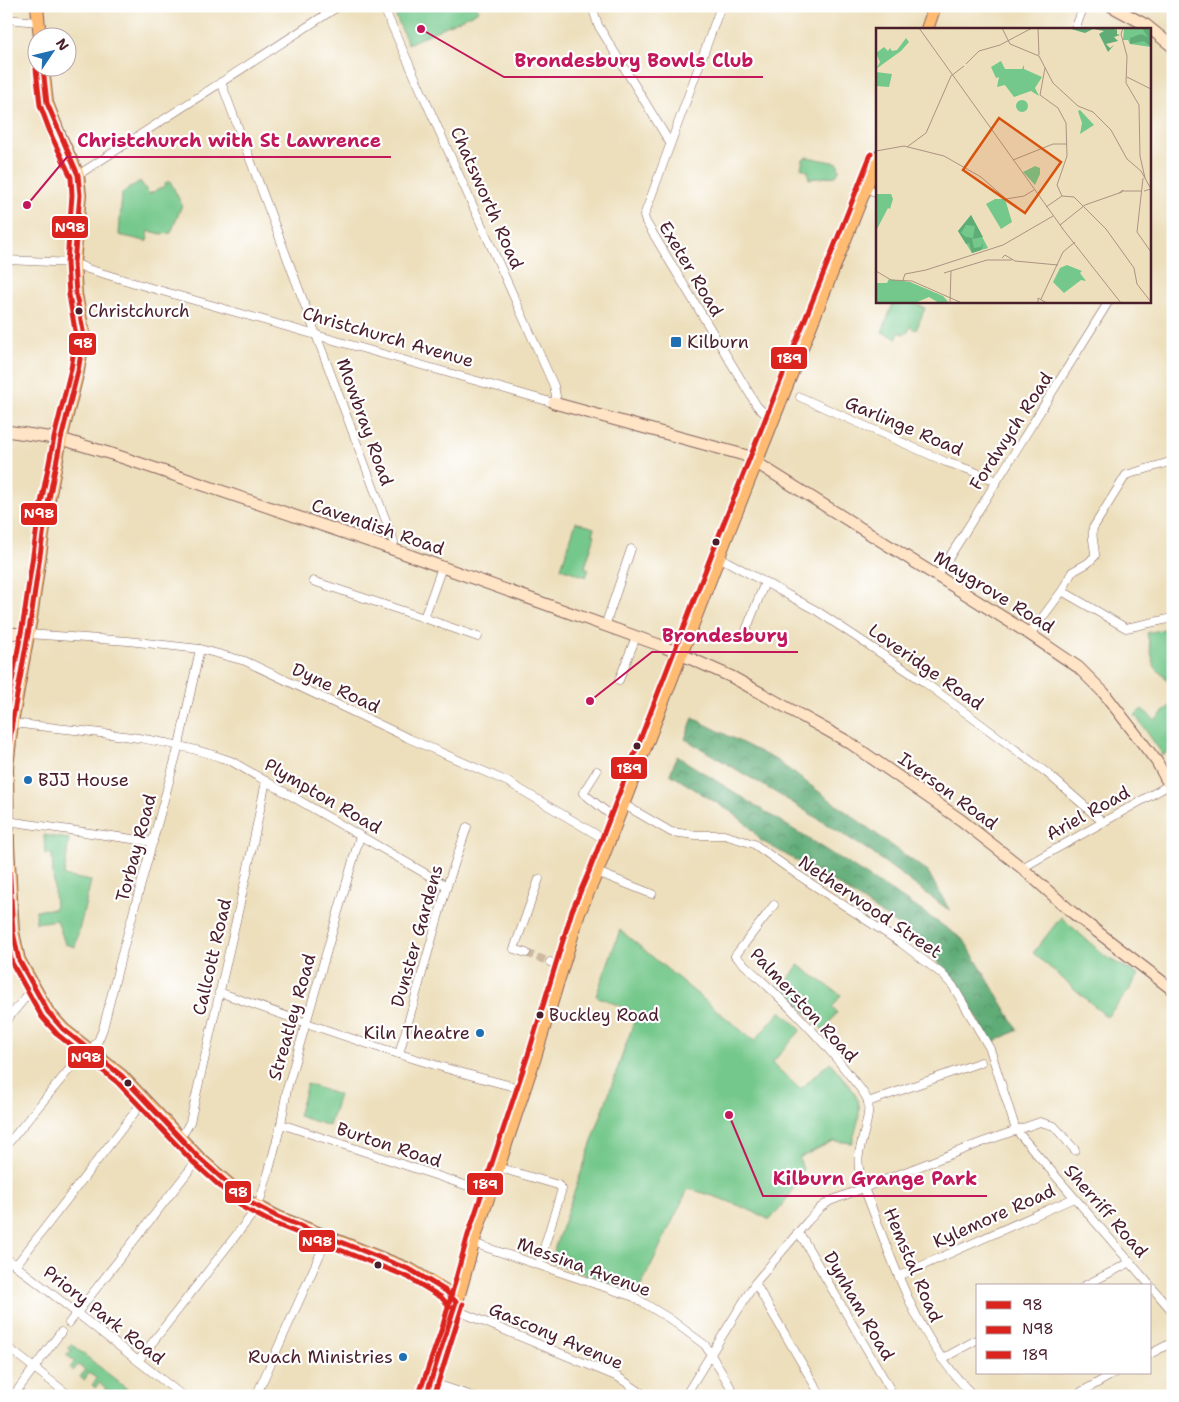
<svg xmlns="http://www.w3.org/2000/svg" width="1179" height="1402" font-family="'Shantell Sans',sans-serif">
<defs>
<pattern id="forest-crowns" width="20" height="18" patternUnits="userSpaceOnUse" patternTransform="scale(1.25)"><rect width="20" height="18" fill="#5fac77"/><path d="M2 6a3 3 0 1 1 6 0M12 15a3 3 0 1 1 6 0" fill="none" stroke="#508b62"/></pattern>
</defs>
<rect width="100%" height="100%" fill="#fff"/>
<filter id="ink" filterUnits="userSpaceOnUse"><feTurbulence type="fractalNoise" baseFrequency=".02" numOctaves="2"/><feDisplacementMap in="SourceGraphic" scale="10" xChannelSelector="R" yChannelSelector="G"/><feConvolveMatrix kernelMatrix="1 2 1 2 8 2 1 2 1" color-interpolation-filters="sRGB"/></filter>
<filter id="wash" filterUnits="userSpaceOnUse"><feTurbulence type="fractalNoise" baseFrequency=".0096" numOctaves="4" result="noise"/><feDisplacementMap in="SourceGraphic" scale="20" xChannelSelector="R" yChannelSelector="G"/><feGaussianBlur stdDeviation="1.12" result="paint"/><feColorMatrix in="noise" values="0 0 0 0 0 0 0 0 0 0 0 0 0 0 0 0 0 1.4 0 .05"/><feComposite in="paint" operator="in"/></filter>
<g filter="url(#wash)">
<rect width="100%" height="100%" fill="#eddfbc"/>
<g fill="#74c88b" stroke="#5f745b">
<polygon points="391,6 477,6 479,11 408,44"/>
<polygon points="807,157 838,163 839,170 836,176 809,179 808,171 801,168 803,159"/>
<polygon points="140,181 149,194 166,185 165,183 170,181 182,205 171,233 162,234 149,231 147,241 145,241 119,235 122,193"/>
<polygon points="894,301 909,301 925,308 916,330 910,327 908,332 903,334 899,332 897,338 882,332"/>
<polygon points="576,522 594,528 593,534 595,535 585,567 589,569 586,577 561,568"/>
<polygon points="1173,627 1173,686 1154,666 1147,633"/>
<polygon points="1173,703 1173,749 1163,755 1135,715 1142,709 1155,720"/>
<polygon points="44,835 69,839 64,876 91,881 75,947 65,944 57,920 36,923 36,910 55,909 52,854 45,854"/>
<polygon points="1061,917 1106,957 1139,975 1130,987 1131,988 1107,1017 1033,953"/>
<path d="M620 930 754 1041 781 1011 801 1030 772 1063 800 1089 830 1062C838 1073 857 1092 859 1104 861 1117 855 1131 852 1143L833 1141 799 1158 803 1169 790 1195 770 1220C745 1207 717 1196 688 1189L639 1290 628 1286V1288L607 1283 550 1261 637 1013 596 996Z"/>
<polygon points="798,965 841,995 832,1008 837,1012 824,1031 783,988"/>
<polygon points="307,1084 339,1095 329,1126 298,1116"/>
<polygon points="71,1344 136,1396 116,1396 110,1391 105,1396 102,1394 106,1388 99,1383 95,1388 92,1385 97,1379 89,1373 84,1380 80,1377 85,1370 78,1365 73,1371 70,1368 75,1361 66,1355 72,1351 68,1348"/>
</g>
<g fill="url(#forest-crowns)" stroke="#546651">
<polygon points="693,718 776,760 928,872 950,911 868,850 788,800 685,739"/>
<polygon points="677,756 910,903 964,940 1018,1030 994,1042 988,1037 962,990 931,954 908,932 834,882 760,840 750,827 733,813 670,774"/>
</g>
</g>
<g filter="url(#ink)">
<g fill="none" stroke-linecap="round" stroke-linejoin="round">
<polyline stroke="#ccb99f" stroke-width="8" stroke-dasharray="8 4" stroke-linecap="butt" points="526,953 550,962"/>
<g stroke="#83625e" stroke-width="9">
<g id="street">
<polyline points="592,6 598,25 670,143"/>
<polyline points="721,6 644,216 646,222 757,406 764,413 775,418"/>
<polyline points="6,19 38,22"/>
<polyline points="1075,29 1084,6"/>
<polyline points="221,82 394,542 392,549"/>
<polyline points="78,175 339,6"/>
<polyline points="866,188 878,193"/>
<polyline points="6,260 74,263 88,269 141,285 554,403 556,396 554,386 383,6"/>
<polyline points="800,397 946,462 970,470 996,481"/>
<polyline points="719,557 817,611 924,682 1047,773 1103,822"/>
<polyline points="937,577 1109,301"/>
<polyline points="313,581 424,618 442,567"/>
<polyline points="1062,591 1126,628 1173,618"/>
<polyline points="424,618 478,637"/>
<polyline points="605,626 631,549"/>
<polyline points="745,633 765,582"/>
<polyline points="28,634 128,641 200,649 245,661 408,738 508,782 609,842"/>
<path d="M1030 634 1062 591 1072 572 1088 563 1095 556C1095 546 1091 538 1093 528L1126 475 1173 461"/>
<polyline points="619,680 636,637"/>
<path d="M12 723C85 732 161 735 231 761L447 886"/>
<polyline points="597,771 583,793 608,813 617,818"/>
<polyline points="623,804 671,832 696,835 724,835 754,844 795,873 901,943 942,974 953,986 990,1049 1016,1130 1173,1312"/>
<polyline points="7,821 153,842"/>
<polyline points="1022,868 1169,785"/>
<polyline points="597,872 652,894"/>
<path d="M774 905 735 956C777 994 817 1032 851 1077 856 1084 866 1093 868 1102 871 1114 861 1141 859 1154 857 1166 860 1177 864 1188 893 1261 916 1340 974 1396"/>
<polyline points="526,953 514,949 539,879"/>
<polyline points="550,962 562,966"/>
<path d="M219 992C319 1028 420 1064 524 1089"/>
<polyline points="6,1021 34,987"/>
<polyline points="90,1050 98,1041 103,1029 120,961 179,745 200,649"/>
<polyline points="399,1054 447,886 467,827"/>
<polyline points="868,1102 981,1062"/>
<polyline points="281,1124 489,1193"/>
<polyline points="179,1138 185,1131 190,1122 246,877 266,781"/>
<polyline points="6,1146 87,1048"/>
<polyline points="497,1167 558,1185 562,1189 539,1264"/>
<polyline points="797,1233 803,1239 894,1396"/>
<polyline points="473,1243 634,1297 670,1319 705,1345 736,1396"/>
<polyline points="6,1258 183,1396"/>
<polyline points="16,1265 145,1099"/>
<polyline points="899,1276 1074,1198"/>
<polyline points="755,1283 821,1396"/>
<polyline points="1084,1286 1131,1262"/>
<polyline points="456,1302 463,1313 618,1377 646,1396"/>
<polyline points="69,1323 199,1158"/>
<polyline points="6,1346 70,1396"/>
<polyline points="1150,1354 1173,1342"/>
<polyline points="942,1359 978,1339"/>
<polyline points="138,1361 258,1207 268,1174 281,1124 287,1089 360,836"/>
<polyline points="430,1382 472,1396"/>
<polyline points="13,1396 61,1332"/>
<polyline points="256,1396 328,1237"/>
<polyline points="685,1396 755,1283 807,1222 820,1208 830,1201 980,1143 1040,1122 1054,1126 1075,1150"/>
<polyline points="1074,1396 1115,1373"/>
</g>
</g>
<g stroke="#83625e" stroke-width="13">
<g id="secondary">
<polyline points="1111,6 1146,25 1173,47"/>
<polyline points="554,403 744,455 1028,633 1078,667 1104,693 1157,762 1173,792"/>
<polyline points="6,431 61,439 115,455 392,549 662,646 732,677 850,743 961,820 1022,868 1073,913 1173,990"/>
<polyline points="6,633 28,634"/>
</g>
</g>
<g stroke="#83625e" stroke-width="14">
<g id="primary">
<polyline points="37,6 40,38"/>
<polyline points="927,29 935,6"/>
<polyline points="43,68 47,103 59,134 78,175 80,195 74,263 76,294 84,336 78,371 61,439 46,514 31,618 12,723 7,768 8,845 13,932 19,960 48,1012 63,1029 122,1076 199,1158 249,1202 278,1217 411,1270 446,1291 456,1302"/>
<polyline points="426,1396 450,1327 475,1237 535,1057 579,913 597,872 730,528 878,157"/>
</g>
</g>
<use href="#street" stroke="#fff" stroke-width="8"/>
<use href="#secondary" stroke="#ffe4c6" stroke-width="11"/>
<use href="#primary" stroke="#ffbb71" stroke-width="12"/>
<g stroke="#fff" stroke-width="9">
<g id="bus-1">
<polyline points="43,68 47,103 78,175 80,195 74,263 76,294 84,336 78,371 61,439 46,514 31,618 12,723 7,768 8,845 13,932 19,960 48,1012 63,1029 122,1076 199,1158 249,1202 278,1217 411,1270 446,1291 456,1302"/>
<polyline points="426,1396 456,1302"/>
</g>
</g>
<g stroke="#fff" stroke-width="9">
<g id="bus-2">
<polyline points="6,713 24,617 39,513 54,438 71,369 76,336 69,295 67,263 72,195 71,177 52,137 40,105 36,69"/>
<polyline points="6,936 12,963 42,1017 58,1035 117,1082 194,1163 244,1208 275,1224 408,1277 441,1297 450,1307"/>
<polyline points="434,1396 463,1304"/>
</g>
</g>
<g stroke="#fff" stroke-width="9">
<polyline id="bus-3" points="419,1394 443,1325 468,1235 528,1055 572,911 590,869 723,525 871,154"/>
</g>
<use href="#bus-1" stroke="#dc241f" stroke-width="5"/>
<use href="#bus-2" stroke="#dc241f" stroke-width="5"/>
<use href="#bus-3" stroke="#dc241f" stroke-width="5"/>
</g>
</g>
<g fill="#4a1f2b" stroke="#fff" stroke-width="2">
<circle cx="79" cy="311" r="4.5"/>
<circle cx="716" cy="542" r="4.5"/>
<circle cx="637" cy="746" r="4.5"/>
<circle cx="540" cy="1015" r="4.5"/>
<circle cx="128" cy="1083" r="4.5"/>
<circle cx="378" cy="1265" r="4.5"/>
</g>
<g fill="#1f6fb2" stroke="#fff" stroke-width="2">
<rect x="670" y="336" width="12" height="12" rx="2.5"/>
<circle cx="28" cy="780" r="5"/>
<circle cx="480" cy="1033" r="5"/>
<circle cx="403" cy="1357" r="5"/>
</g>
<g text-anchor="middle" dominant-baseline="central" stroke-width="4.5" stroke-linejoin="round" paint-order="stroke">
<g font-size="17" fill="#4a1f2b" stroke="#fff" text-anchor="start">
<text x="88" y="311">Christchurch</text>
<text x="549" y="1015">Buckley Road</text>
</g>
<g font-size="18" fill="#4a1f2b" stroke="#fff">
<text transform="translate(487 198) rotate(66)">Chatsworth Road</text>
<text transform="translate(691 269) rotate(59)">Exeter Road</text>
<text transform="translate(388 337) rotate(16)">Christchurch Avenue</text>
<text transform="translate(365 422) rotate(70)">Mowbray Road</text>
<text transform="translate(904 426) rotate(23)">Garlinge Road</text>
<text transform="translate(1011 431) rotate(-57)">Fordwych Road</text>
<text transform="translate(378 527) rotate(19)">Cavendish Road</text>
<text transform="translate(994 592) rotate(32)">Maygrove Road</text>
<text transform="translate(926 667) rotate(35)">Loveridge Road</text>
<text transform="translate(336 688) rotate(25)">Dyne Road</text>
<text transform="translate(948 791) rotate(36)">Iverson Road</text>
<text transform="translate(323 796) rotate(30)">Plympton Road</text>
<text transform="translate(1088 813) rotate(-29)">Ariel Road</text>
<text transform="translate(136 848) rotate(-75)">Torbay Road</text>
<text transform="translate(870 907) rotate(34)">Netherwood Street</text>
<text transform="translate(417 936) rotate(-74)">Dunster Gardens</text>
<text transform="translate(212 957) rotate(-77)">Callcott Road</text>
<text transform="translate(804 1005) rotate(47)">Palmerston Road</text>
<text transform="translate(292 1017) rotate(-74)">Streatley Road</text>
<text transform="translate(389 1145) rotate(18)">Burton Road</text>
<text transform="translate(1106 1211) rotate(49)">Sherriff Road</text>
<text transform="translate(994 1216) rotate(-24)">Kylemore Road</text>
<text transform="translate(913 1265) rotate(67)">Hemstal Road</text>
<text transform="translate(584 1267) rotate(20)">Messina Avenue</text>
<text transform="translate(859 1306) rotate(60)">Dynham Road</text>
<text transform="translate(104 1315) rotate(38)">Priory Park Road</text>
<text transform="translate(556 1336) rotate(23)">Gascony Avenue</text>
</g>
<g font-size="18" fill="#4a1f2b" stroke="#fff" text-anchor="start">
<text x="687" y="342">Kilburn</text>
<text x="38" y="780">BJJ House</text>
<text x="470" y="1033" text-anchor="end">Kiln Theatre</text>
<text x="393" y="1357" text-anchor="end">Ruach Ministries</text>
</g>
</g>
<g transform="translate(876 28)">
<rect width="275" height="275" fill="#eddfbc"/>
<path d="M248 0H275V19L254 16 252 12H247ZM30 10 33 14 25 23 0 41 4 34 0 25 8 19 12 23 14 20 16 23 21 22ZM125 33 129 41H146L148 37V41L166 49 159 60 163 68 155 63 138 69 129 57 121 59 123 49 120 50 115 39ZM0 44 16 46 13 59 0 58ZM140 78a6 6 0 1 1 12 0a6 6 0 1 1-12 0ZM204 82 218 97 204 106 206 95 202 83ZM159 138 164 140V146L159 157 147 144ZM0 166H15L17 171 14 181 12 180 1 201ZM95 187 112 220 96 225 82 203ZM191 237 206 243 204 245 210 253 205 252 188 265 177 254 184 240Z" fill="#74c88b"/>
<path d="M241 0 238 3 241 1V6L244 7 238 9 242 13 230 16 234 20 238 17 232 24 223 6 228 3 217 1 209 5 195 1ZM266 0H275V19L268 13 254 16V10L265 6 272 9ZM95 187 107 209 96 211 98 220 105 219 107 215V218L105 222 96 225 93 215 90 216 82 203ZM90 197 99 198 97 210 90 209 85 205Z" fill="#5fac77" fill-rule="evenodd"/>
<path d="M119 171H129L136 194 125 201 110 176ZM13 251 34 254 67 268 73 275H63L53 269 39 275H0V255H11Z" fill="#74c88b"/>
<path fill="none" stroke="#ac9282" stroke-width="1" d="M43 0 187 201M126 0 134 16 163 28 177 55 202 78 217 84 235 102 251 131 265 143 275 161 268 163M162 0 163 27M247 0 245 6 251 28 250 55 263 77 264 128 269 150M90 36 103 23 124 17 156 0M169 40 164 67 182 80 190 95 191 128 181 157 186 168M251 49 275 61M31 119 50 105 75 48 88 38M0 123 28 118 68 128 105 149 130 171 148 168 158 162M137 132 177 116H191M267 150 261 204 275 224M247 163H266M186 168 198 169 230 201 258 240 261 256 275 274M170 179 186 168M184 197 209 177 246 164 247 162 243 165M186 200 245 275M126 230 129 227 139 233 182 237M0 243 15 252 36 253 86 275M68 245 111 232H136M27 252 29 246 50 242 127 217 177 188M165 271 187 224 199 214M74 275 75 243M162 275V270L171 275"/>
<path fill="#d8530f" fill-opacity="0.15" stroke="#d8530f" stroke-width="2.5" d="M123 90 185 134 149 185 87 142Z"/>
<rect width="275" height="275" fill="none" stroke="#4a1f2b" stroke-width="2.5"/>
</g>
<path fill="none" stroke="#c2185b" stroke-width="2" d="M421 29L504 77H763M27 205L67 157H391M590 701L652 652H798M729 1115L763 1196H987"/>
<g fill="#c2185b" stroke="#fff" stroke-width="2">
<circle cx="421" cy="29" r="5"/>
<circle cx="27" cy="205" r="5"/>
<circle cx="590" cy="701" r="5"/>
<circle cx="729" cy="1115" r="5"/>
</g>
<g font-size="19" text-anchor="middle" font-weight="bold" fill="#c2185b" stroke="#fff" stroke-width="4.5" stroke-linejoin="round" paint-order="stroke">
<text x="634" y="67">Brondesbury Bowls Club</text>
<text x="229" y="147">Christchurch with St Lawrence</text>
<text x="725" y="642">Brondesbury</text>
<text x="875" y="1185">Kilburn Grange Park</text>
</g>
<g stroke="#fff" stroke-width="2">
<rect x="51" y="215" width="38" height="24" rx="5" fill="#dc241f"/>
<rect x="68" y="332" width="29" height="24" rx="5" fill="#dc241f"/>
<rect x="770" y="346" width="38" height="24" rx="5" fill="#dc241f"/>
<rect x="20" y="502" width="38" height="24" rx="5" fill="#dc241f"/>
<rect x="610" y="756" width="38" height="24" rx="5" fill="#dc241f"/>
<rect x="67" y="1045" width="38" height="24" rx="5" fill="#dc241f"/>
<rect x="466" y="1172" width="38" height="24" rx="5" fill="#dc241f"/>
<rect x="224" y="1180" width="28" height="24" rx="5" fill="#dc241f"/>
<rect x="298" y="1229" width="38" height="24" rx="5" fill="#dc241f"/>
</g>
<g font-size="14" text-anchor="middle" font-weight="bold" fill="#fff">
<text x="70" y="232">N98</text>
<text x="83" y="348">98</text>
<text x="789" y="363">189</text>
<text x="39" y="518">N98</text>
<text x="629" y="773">189</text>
<text x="86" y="1062">N98</text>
<text x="485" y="1189">189</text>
<text x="238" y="1197">98</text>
<text x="317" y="1246">N98</text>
</g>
<rect width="1179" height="1402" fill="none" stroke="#fff" stroke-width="25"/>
<rect x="976" y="1284" width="175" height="90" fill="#ffffff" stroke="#b7a5aa"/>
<rect x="986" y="1301" width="25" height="8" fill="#dc241f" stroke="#b7a5aa"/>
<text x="1022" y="1310" font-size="15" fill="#4a1f2b">98</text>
<rect x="986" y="1326" width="25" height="8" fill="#dc241f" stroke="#b7a5aa"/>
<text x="1022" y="1334" font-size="15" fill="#4a1f2b">N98</text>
<rect x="986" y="1351" width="25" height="8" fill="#dc241f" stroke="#b7a5aa"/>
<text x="1022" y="1360" font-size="15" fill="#4a1f2b">189</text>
<g transform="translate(52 52) rotate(55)"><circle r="24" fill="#ffffff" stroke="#b7a5aa"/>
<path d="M0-4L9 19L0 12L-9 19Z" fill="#1f6fb2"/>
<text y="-8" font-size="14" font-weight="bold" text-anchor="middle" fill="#4a1f2b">N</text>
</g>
</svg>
